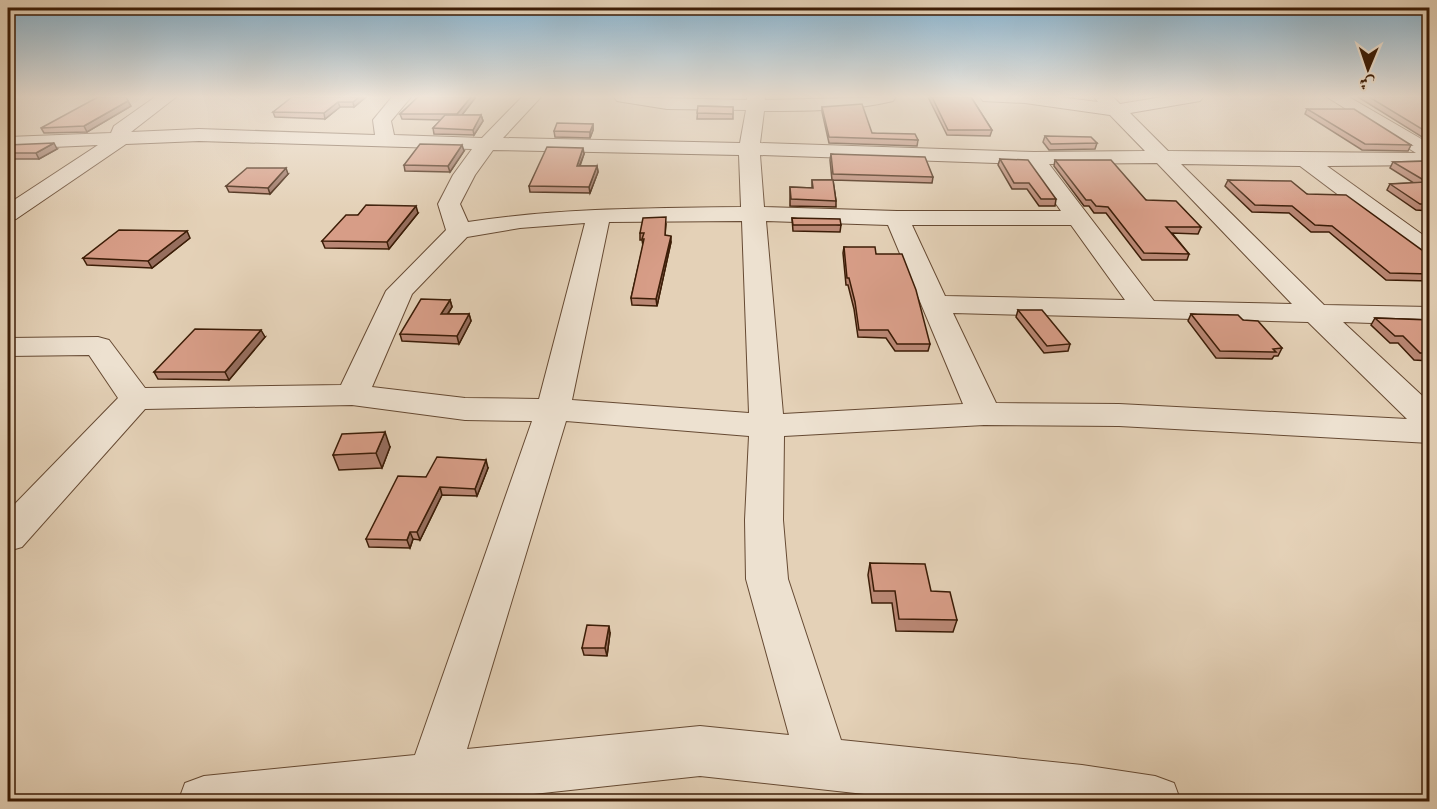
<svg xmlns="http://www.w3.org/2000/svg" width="1437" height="809" font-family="'Old Standard TT',Amiri,serif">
<rect width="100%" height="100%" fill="#e4d1b7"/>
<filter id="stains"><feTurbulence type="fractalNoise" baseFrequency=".00333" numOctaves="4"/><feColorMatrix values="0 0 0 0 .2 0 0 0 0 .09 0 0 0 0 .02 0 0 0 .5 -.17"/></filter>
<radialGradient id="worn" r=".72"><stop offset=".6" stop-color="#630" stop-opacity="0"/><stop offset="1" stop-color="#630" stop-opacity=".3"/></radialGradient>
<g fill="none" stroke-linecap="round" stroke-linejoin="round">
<g stroke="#664a33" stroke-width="2">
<path id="minor" d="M155 97H176L131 132 199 129 375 135 373 120 392 97H411L391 121 394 135 482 138 522 97H541L503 138 740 143 746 110 667 109 623 102 617 101 614 97 747 100V97H765V100L896 97 893 101C852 111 807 111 764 111L760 143 1034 152 1145 151 1110 115 1025 103 983 101 980 97H1059L1098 102 1094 97H1113L1120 104 1162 97H1203L1200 101 1194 102 1130 113 1168 151 1416 153 1327 97H1349L1430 144V165L1327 166 1430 240V259L1421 257 1300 166 1181 164 1324 305 1430 307V325L1343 322 1430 403V443L1119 426 984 425 784 436 783 520 788 579 841 740 1082 765 1155 776 1174 783 1181 802H937L700 776 458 802H178L185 783 204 776 415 755 532 421 465 420 352 405 145 409 22 547 8 551V511L118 398 89 355 8 356V338L98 337 109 340 145 388 341 385 386 291 446 230 438 204 453 175 472 149 199 141 126 144 16 219 8 221V204L98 145 8 149V137L111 133 114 126ZM493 150 739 155 741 207C649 208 559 208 468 222L460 204 475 175ZM760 155 1028 164 1061 211H897L764 207ZM1157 163 1292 304 1154 301 1049 164ZM742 221 749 413 572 400 609 222ZM766 221 888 225 963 404 783 414ZM585 223 539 399 465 398 372 387 412 294 467 237 520 228ZM912 225H1071L1125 300 945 296ZM953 313 1308 322 1407 419 1119 404 996 403ZM566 421 749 436 745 520 746 579 789 735 700 726 467 749Z"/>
</g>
<use href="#minor" fill="#ede1d0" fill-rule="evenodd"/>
</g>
<g fill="#b98774" stroke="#3c1d07" stroke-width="1.5">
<polygon points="366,97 354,107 340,107 325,119 275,117 273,112"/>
<polygon points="418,97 475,97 475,98 462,115 481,115 483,121 474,135 434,134 433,128 441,120 402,119 400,114"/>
<polygon points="928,97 971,97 992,130 990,136 947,135"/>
<polygon points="1358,97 1430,97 1430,142"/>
<polygon points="131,106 87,132 44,133 41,128"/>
<polygon points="698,106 733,107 733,119 697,119"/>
<polygon points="822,107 872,133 918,140 917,146 829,143 822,112"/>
<polygon points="1307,109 1411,145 1408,151 1362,150 1305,114"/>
<polygon points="593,124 593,130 590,138 555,137 554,131"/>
<polygon points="1045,136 1097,143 1095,149 1049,150 1043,142"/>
<polygon points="8,145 57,149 39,159 8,159"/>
<polygon points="464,151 450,172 405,171 404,165"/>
<polygon points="584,154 580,166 597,166 598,172 590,193 530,192 529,186"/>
<polygon points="831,154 933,177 932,183 833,180 836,201 836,207 790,206 790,187 812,188 812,180 832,180 830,160"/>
<polygon points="1000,159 1056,199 1055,206 1039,206 1027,189 1012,189 998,165"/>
<polygon points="1055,160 1146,200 1201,227 1198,234 1172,233 1189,254 1187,260 1142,260 1106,213 1094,213 1089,206 1084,206 1054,166"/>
<polygon points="1430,161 1430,211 1416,210 1387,190 1390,184 1414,183 1390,168 1393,162"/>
<polygon points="288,174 270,194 229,192 226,186"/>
<polygon points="1228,180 1307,194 1430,256 1430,281 1386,280 1329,232 1311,232 1289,213 1252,212 1225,186"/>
<polygon points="418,213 389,249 325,248 322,241 358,215"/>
<polygon points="792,218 841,225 840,232 793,231"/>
<polygon points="666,224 665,236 671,242 657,306 632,305 631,298 643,246 642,240 640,240 640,233"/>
<polygon points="190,238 152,268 87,265 83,258"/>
<polygon points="844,247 876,254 930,344 928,351 895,351 886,338 858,337 854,309 848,285 846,285 843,253"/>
<polygon points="450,300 452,307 448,314 469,314 471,321 459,344 402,341 400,334"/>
<polygon points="1018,310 1070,344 1068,351 1044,353 1016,317"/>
<polygon points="1191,314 1243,320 1282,348 1278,356 1274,356 1272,359 1216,358 1188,321"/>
<polygon points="1375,318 1430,320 1430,361 1414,360 1398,343 1390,343 1371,325"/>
<polygon points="265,337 229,380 158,379 154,372"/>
<polygon points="390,447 382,468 339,470 333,455"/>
<polygon points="488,468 477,496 442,495 420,540 413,539 410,548 369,547 366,539 426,477"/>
<polygon points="870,563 931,591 957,620 953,632 896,631 892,603 872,603 868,575"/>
<polygon points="610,633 607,656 584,655 582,648"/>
</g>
<g fill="#966e5e" stroke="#3c1d07" stroke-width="1.5">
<polygon points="359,97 366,97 354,107 353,102"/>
<polygon points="471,97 475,97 475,98 458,120 457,114"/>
<polygon points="128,101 131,106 87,132 84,126"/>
<polygon points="338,102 340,107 325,119 324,113"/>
<polygon points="481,115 483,121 474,135 473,130"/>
<polygon points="593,124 593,130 590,138 590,132"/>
<polygon points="54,143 57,149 39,159 36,153"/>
<polygon points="462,145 464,151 450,172 448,166"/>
<polygon points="583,148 584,154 577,172 577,166"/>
<polygon points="597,166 598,172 590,193 589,187"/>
<polygon points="286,168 288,174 270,194 268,188"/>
<polygon points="416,206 418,213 389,249 387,242"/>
<polygon points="187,231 190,238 152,268 148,261"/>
<polygon points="671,236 671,242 657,306 656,299"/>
<polygon points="450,300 452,307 443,321 441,314"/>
<polygon points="469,314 471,321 459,344 457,336"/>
<polygon points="261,330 265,337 229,380 225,372"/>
<polygon points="385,432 390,447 382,468 376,453"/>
<polygon points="486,460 488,468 477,496 475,489"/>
<polygon points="440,487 442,495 420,540 417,532"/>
<polygon points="410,532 413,539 410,548 407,540"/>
<polygon points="609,626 610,633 607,656 605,648"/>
</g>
<g fill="#d79d87" stroke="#3c1d07" stroke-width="1.5">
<polygon points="98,97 126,97 128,101 84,126 41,128"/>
<polygon points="292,97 359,97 353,102 338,102 324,113 273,112"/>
<polygon points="418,97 471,97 457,114 400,114"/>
<polygon points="932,97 971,97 992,130 948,130"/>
<polygon points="1369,97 1430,97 1430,134"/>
<polygon points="862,104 872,133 915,134 918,140 829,137 822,107"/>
<polygon points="698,106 733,107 733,114 697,113"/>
<polygon points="1307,109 1354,109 1411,145 1365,144"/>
<polygon points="445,115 481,115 473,130 433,128"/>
<polygon points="557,123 593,124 590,132 554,131"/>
<polygon points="1045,136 1091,137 1097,143 1051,144"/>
<polygon points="54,143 36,153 8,153 8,145"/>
<polygon points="420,144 462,145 448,166 404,165"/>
<polygon points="547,147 583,148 577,166 597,166 589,187 529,186"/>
<polygon points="831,154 925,157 933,177 833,174"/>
<polygon points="1000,159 1028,160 1056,199 1041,199 1029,183 1014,183"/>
<polygon points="1055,160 1111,160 1146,200 1176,201 1201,227 1166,227 1189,254 1144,253 1108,207 1096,206 1091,200 1086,200"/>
<polygon points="1430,161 1430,204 1420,204 1390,184 1427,182 1393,162"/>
<polygon points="247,168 286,168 268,188 226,186"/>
<polygon points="812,180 833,180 836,201 791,199 790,187 813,188"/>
<polygon points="1228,180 1291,181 1307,194 1346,195 1430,256 1430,274 1390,273 1332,226 1315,225 1292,206 1255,205"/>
<polygon points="366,205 416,206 387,242 322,241 346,215 358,215"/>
<polygon points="666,217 665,235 671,236 656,299 631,298 644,239 642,239 644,233 640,233 643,218"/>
<polygon points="792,218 840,219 841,225 793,225"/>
<polygon points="119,230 187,231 148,261 83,258"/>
<polygon points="844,247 875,247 876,254 902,254 916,290 930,344 897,344 888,330 859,330 855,302 849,278 847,278"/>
<polygon points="421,299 450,300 441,314 469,314 457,336 400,334"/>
<polygon points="1018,310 1042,310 1070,344 1047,346"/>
<polygon points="1191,314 1238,315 1243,320 1258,321 1282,348 1273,349 1276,352 1220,351"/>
<polygon points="1375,318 1430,320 1430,353 1420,353 1403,336 1395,336"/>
<polygon points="195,329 261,330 225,372 154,372"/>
<polygon points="385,432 376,453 333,455 342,434"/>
<polygon points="437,457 486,460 475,489 440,487 417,532 410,532 407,540 366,539 398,476 426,477"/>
<polygon points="870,563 925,564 931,591 950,592 957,620 899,619 895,591 874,591"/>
<polygon points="587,625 609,626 605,648 582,648"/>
</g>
<linearGradient id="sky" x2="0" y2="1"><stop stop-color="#87b5d3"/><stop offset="0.46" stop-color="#f3eadf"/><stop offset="1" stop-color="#f3eadf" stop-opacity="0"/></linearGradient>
<rect width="1437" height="210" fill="url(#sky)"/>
<rect width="1437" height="809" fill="none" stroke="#e4d1b7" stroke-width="30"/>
<rect x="9" y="9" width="1419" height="791" fill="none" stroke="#3c1d07" stroke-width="3"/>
<rect x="15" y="15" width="1407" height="779" fill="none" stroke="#3c1d07" stroke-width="1.5"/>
<g transform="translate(1368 69) rotate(182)" stroke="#ede1d0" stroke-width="4.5" paint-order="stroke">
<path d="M0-4.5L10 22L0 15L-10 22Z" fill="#3c1d07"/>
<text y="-9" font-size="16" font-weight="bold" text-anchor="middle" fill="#3c1d07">ش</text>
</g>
<rect width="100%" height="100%" filter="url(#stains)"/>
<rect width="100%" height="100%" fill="url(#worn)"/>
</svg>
